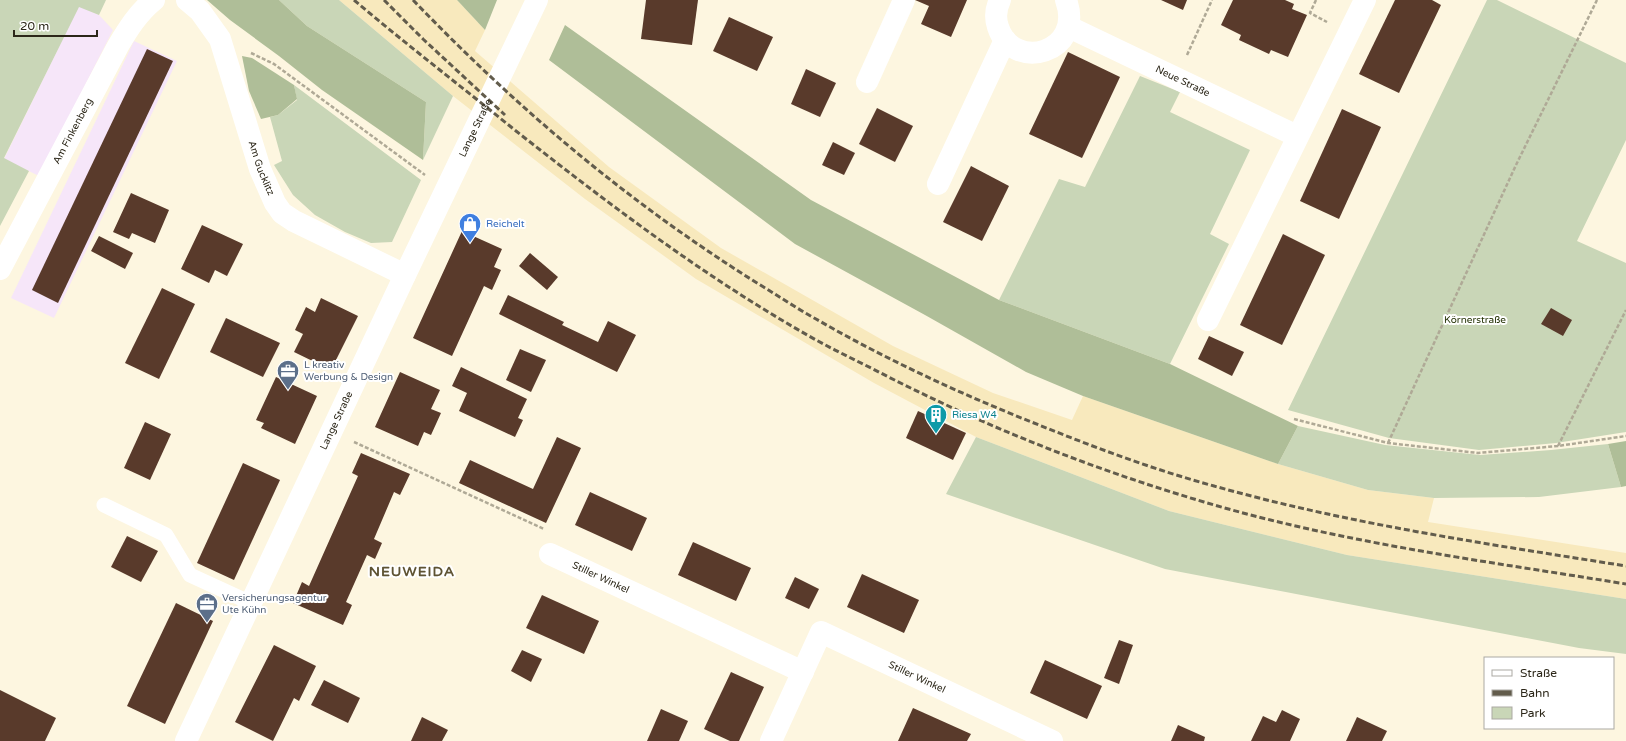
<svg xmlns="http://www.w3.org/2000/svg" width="1626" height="741" font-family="'Varela Round',sans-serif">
<rect width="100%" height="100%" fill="#fdf6e0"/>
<g fill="#f6e6f9">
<polygon points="79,6 99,15 113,30 39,176 4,159"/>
<polygon points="134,41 177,61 54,318 11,298"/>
</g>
<polygon fill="#f8e9bd" points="339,0 457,0 485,30 475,51 609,167 721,248 893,346 993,393 1072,420 1083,396 1278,464 1368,490 1434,498 1428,522 1626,553 1626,599 1347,555 1169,511 976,437 874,383 696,279 585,199 453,96"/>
<g fill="#c9d6b7">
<polygon points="0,0 106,0 99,15 79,7 4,158 29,171 0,226"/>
<polygon points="279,0 339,0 453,96 423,160 426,102 307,26"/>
<polygon points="1487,0 1497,0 1626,63 1626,140 1577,241 1626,263 1626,432 1556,443 1479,450 1389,438 1288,410"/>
<polygon points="1140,76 1180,92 1170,112 1250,150 1210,234 1229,244 1170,364 999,300 1059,179 1085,187"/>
<polygon points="294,85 421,180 392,242 371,243 345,232 315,215 293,195 274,165 282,161 270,117 278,115 297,100"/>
<polygon points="1298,426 1385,445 1480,455 1551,450 1608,444 1621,487 1539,497 1434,498 1368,490 1278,464"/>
<polygon points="976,437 1169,511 1347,555 1626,599 1626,654 1579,648 1165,569 946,494"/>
</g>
<g fill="#afbe98">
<polygon points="207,0 279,0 307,26 426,102 423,160 322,90 279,56 230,20"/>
<polygon points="457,0 497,0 485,30"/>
<polygon points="565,25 811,200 999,300 1170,364 1298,426 1278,464 1083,396 1026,372 925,315 795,244 549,60"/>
<polygon points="242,56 252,58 294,85 297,99 278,115 261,119 249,91"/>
<polygon points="1626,441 1626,486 1621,487 1608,444"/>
</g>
<g fill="#593a2b">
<polygon points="646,0 698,0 692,45 641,39"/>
<polygon points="915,0 967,0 951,37 921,24 929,6"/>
<polygon points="1161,0 1187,0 1183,10"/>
<polygon points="1233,0 1285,0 1294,4 1292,9 1307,15 1288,57 1271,50 1269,54 1239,40 1241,35 1221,25"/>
<polygon points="1395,0 1432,0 1441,5 1399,93 1359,74"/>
<polygon points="729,17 773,37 757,71 713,51"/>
<polygon points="147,49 173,61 58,303 32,290"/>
<polygon points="1068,52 1120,77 1082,158 1029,134"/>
<polygon points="806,69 836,83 820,117 791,104"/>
<polygon points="877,108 913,126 895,162 859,144"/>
<polygon points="1342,109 1381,127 1339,219 1300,201"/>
<polygon points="833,142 855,153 844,175 822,165"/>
<polygon points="971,166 1009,186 982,241 943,222"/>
<polygon points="131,193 169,210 155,243 132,233 129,239 113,232"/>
<polygon points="202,225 243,244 227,276 215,270 209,283 181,269"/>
<polygon points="462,231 502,249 494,267 501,270 492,290 484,286 452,356 413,338"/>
<polygon points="1283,234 1325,255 1282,345 1240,325"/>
<polygon points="99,236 133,253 125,269 91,251"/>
<polygon points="530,253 558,277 547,290 519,266"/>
<polygon points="162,288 195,304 159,379 125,363"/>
<polygon points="508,295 564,322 562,325 598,342 608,321 636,335 617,372 499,314"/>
<polygon points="321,298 358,316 331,370 294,352 303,334 295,330 306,307 315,312"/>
<polygon points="1551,308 1572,320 1563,336 1541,324"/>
<polygon points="226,318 280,343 263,377 210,352"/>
<polygon points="1209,336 1244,352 1232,376 1198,359"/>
<polygon points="520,349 546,360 531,392 506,380"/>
<polygon points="461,367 527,399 518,418 523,420 515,437 459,411 467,393 452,386"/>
<polygon points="400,372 440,390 431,409 441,413 431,435 424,432 418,446 375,427"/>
<polygon points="276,377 317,396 295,444 261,428 264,423 256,420"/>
<polygon points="918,411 966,433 953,460 906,438"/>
<polygon points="145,422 171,434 150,480 124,468"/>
<polygon points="557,437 581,448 546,523 459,483 470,460 533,489"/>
<polygon points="361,453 410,474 400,495 394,492 374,539 382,543 375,559 367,555 346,602 352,605 343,625 293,603 302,582 309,586 358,476 352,473"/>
<polygon points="243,463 280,480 234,580 197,563"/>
<polygon points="590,492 647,518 632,551 575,525"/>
<polygon points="127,536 158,551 141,582 111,567"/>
<polygon points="693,542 751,568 736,601 678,575"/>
<polygon points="862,574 919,600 904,633 847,607"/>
<polygon points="795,577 819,589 809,609 785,598"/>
<polygon points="542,595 599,621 584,654 526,628"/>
<polygon points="176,603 213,621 165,724 127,706"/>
<polygon points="1119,640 1133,645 1119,684 1104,678"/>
<polygon points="274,645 316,666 299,701 294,698 273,741 235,722"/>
<polygon points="522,650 542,659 531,682 511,671"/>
<polygon points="1045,660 1102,686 1087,719 1030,693"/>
<polygon points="731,672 764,687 739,741 730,741 704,729"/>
<polygon points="324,680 360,698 348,723 311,705"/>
<polygon points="0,690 56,718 45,741 0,741"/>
<polygon points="913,708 971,734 967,741 898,741"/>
<polygon points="661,709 688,721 679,741 647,741"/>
<polygon points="1282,710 1300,719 1290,741 1251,741 1263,716 1276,722"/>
<polygon points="422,717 448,730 442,741 411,741"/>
<polygon points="1357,717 1387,731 1382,741 1346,741"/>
<polygon points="1178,725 1205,737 1204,741 1171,741"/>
</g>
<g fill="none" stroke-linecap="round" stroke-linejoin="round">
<g stroke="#afa996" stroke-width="2.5" stroke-dasharray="4 2" stroke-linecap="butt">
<polyline points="1316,0 1310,13 1327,22"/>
<polyline points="251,53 274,64 425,175"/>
<polyline points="1187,55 1212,0"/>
<polyline points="1294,419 1388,443 1478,453 1558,446 1626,436"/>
<polyline points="354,442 544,529"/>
<polyline points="1388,443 1516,165 1597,0"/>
<polyline points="1558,446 1626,310"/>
</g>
<polyline stroke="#fff" stroke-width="15" points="104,505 166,535 190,575 251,603"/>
<g stroke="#fff" stroke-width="22">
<path id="s1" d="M187 0 200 11 220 39 260 169 275 203 282 213 294 221 405 275"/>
<path d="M1000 0C996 8 995 18 998 27 1013 73 1085 53 1066 0"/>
<path id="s2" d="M1069 27 1297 136"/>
<polyline points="867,82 904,0"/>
<polyline points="938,184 1005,40"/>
<path id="s3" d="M0 269 118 46C128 29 138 13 154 0"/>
<polyline points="1208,320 1365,0"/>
<path id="s4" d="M550 554 803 672"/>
<path id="s5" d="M771 741 821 632 1052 741"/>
</g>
<path stroke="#fff" stroke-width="22" id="s6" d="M186 741 405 275 537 0"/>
<g stroke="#625c4c" stroke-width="3" stroke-dasharray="6 3" stroke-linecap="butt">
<path d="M354 0C407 45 462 87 516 131 610 205 705 277 809 336 830 348 851 358 873 369 979 424 1089 468 1204 502 1342 543 1485 561 1626 584"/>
<polyline points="384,0 423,39 505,115"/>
<path d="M413 0C519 110 628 202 757 283 777 295 796 308 816 319 887 360 963 395 1039 425 1096 448 1155 470 1214 486 1349 524 1488 544 1626 566"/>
</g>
</g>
<defs>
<g id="shop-pin" transform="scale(1.15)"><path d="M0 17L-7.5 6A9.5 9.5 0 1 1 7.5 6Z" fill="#3f7fe0" stroke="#fff"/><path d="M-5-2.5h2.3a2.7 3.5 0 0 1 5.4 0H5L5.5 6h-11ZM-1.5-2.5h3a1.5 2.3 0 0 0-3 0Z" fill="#fff"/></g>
<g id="office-pin" transform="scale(1.15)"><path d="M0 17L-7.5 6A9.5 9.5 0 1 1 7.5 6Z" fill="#5c6f8a" stroke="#fff"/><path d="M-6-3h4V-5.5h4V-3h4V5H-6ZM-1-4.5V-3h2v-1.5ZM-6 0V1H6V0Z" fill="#fff"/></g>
<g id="building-pin" transform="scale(1.15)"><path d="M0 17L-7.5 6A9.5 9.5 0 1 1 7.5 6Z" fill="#0f9aa8" stroke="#fff"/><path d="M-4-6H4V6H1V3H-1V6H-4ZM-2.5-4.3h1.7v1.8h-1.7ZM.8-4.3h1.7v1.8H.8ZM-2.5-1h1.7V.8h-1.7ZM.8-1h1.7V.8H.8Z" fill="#fff"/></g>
</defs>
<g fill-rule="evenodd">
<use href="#shop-pin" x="470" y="224"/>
<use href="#office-pin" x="288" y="371"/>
<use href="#building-pin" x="936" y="415"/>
<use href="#office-pin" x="207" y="604"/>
</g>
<g text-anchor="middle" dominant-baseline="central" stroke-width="4" stroke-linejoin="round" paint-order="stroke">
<g font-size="10" fill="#2c2719" stroke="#fff">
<text stroke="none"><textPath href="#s2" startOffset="126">Neue Straße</textPath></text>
<text stroke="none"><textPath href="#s6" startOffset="678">Lange Straße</textPath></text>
<text stroke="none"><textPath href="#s3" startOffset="156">Am Finkenberg</textPath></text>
<text stroke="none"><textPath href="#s1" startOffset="187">Am Gucklitz</textPath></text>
<text stroke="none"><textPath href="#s6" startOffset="354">Lange Straße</textPath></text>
<text stroke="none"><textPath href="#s4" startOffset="56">Stiller Winkel</textPath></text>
<text stroke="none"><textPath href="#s5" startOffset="226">Stiller Winkel</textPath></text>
</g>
<g font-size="10" fill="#366cbe" stroke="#fff" text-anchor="start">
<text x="486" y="224">Reichelt</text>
</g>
<g font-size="10" fill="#243205" stroke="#fff">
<text x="1475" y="320">Körnerstraße</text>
</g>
<g font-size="10" fill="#4e5e75" stroke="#fff" text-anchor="start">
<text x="304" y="365">L kreativ<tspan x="304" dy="12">Werbung &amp; Design</tspan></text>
<text x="222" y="598">Versicherungsagentur<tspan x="222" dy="12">Ute Kühn</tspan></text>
</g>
<g font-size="10" fill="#0d838f" stroke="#fff" text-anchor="start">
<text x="952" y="415">Riesa W4</text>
</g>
<g font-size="14" font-weight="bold" letter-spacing="1" fill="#5e5333" stroke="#fff">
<text x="412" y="571">NEUWEIDA</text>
</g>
</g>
<rect x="1484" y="657" width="130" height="72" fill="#ffffff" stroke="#aba9a3"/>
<rect x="1492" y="670" width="20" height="6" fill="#ffffff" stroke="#aba9a3"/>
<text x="1520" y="677" font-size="12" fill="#2c2719">Straße</text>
<rect x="1492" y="690" width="20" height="6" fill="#625c4c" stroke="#aba9a3"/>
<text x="1520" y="697" font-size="12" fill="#2c2719">Bahn</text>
<rect x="1492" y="707" width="20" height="12" fill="#c9d6b7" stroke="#aba9a3"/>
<text x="1520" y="717" font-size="12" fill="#2c2719">Park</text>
<path d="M14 30v6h83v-6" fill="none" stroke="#2c2719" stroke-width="2"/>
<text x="20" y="30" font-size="12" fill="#2c2719" stroke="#ffffff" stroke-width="3" paint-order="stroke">20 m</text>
</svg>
